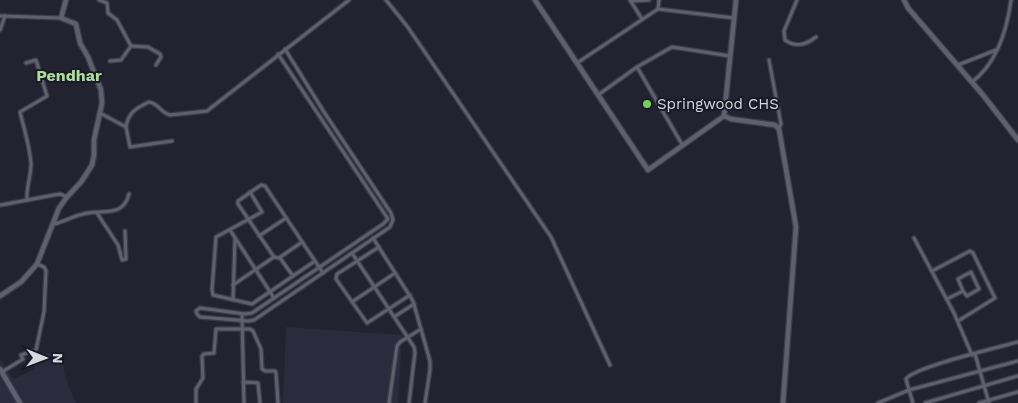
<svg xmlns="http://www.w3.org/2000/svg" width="1018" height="403" font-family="'Work Sans',sans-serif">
<rect width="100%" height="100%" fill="#232230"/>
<g fill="#2c2b3e">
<polygon points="286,327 402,335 398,403 283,403"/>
<polygon points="32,353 62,353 65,377 76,403 0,403 0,358 13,379 35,369"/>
</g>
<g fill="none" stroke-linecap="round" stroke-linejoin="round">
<g stroke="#3e3c48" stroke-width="5.5">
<g id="minor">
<polyline points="99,0 107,3 108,13 117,20 131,46 121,60 110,61"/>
<polyline points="386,0 407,26 551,237 610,365"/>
<polyline points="630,0 642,19"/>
<path d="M797 0 784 31 785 40C796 48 806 45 816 37"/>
<polyline points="631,1 649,0"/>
<polyline points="658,9 734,18"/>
<polyline points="0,16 61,18"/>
<polyline points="0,30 5,16"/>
<polyline points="131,46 148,47 160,54 161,57 156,65"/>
<polyline points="278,54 388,219 383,224 252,313 245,314 200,308 196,311 197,314 200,317 248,321 254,320 390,227 393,220 391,213 324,112 285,49"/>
<polyline points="769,60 781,124 779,129"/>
<path d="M26 63 36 60 47 96 20 112C24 129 30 147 31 164 31 176 26 188 27 200"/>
<polyline points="577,63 658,9 659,0"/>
<polyline points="958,65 996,50"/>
<polyline points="637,67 683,146"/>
<path d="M972 82C997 63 1007 30 1011 0"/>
<polyline points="598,95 637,67 672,47 730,56"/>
<polyline points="100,113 126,127 130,147 172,141"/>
<path d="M126 127C128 113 136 108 149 102 158 103 161 113 170 115L207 111 349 0"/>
<polyline points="250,192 262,212 216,237 212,290 213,295 252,304 315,261"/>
<polyline points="1,205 54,195 60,194 67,197"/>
<polyline points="97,213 118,245 122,260 126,259 125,231"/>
<path d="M54 224C64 222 73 216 83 214 102 209 123 218 129 194"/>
<polyline points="230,230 274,298"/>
<polyline points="259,236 286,218"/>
<polyline points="373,238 413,301 430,361 430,370 425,403"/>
<polyline points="914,238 954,313 972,355"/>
<polyline points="302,242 279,258 274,257 238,204 238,201 258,187 261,185 265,186 323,273"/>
<polyline points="379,247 337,274 336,279 367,323 410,295"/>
<polyline points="352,253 414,347 415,352 409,403"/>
<polyline points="280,258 293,276"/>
<polyline points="932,271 970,251 973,253 995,298 958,321"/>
<polyline points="233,285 274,257"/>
<polyline points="947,299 963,291 958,279 971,272 979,289 967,296 963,291"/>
<polyline points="233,300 235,238"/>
<polyline points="352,302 395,273"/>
<polyline points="242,314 244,403"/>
<polyline points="394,317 414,304"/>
<path d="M1018 342C1000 347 913 367 906 379L909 390 1018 361"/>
<polyline points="975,354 989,403"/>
<polyline points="2,372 23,359 21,355 36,350 44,312 46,271 44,267 37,264"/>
<polyline points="243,382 258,383 260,403"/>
<polyline points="196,403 196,389 203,378 202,356 204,354 214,353 216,329 250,329 253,331 261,349 262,369 265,371 275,371 276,373 278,403"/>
<polyline points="389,403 397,346 400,342 421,329"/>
<polyline points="878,403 909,390 913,403"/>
<polyline points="925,403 1018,376"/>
<polyline points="979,403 1018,392"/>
</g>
</g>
<g stroke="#3e3c48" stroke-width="7">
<g id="tertiary">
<polyline points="535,0 648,170 724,116"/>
<polyline points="904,0 908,8 983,95 1018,140"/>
<polyline points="724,116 731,119 775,125 779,129 796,227 783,403"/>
<polyline points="724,116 736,0"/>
<polyline points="0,296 21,282 37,264 59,208 67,197 81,182 92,165 94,155 94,140 102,103 101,90 88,57 80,43 76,24 61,18 66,0"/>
<polyline points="0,369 20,403"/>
</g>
</g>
<use href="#minor" stroke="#605f70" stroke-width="3"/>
<use href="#tertiary" stroke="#605f70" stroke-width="4.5"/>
</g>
<circle fill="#77d259" stroke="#1a1926" stroke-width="2" cx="647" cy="104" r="5"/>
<g text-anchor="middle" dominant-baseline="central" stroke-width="4" stroke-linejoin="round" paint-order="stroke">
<g font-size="15" fill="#d8d8e1" stroke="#1a1926" text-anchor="start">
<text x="657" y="104">Springwood CHS</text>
</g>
<g font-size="16" font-weight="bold" fill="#acdd9d" stroke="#1a1926">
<text x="69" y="75">Pendhar</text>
</g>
</g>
<g transform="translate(45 358) rotate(91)" stroke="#1a1926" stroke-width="4" paint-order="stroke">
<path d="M0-4L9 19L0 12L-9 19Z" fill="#d8d8e1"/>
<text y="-8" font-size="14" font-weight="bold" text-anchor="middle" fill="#d8d8e1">N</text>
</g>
</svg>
